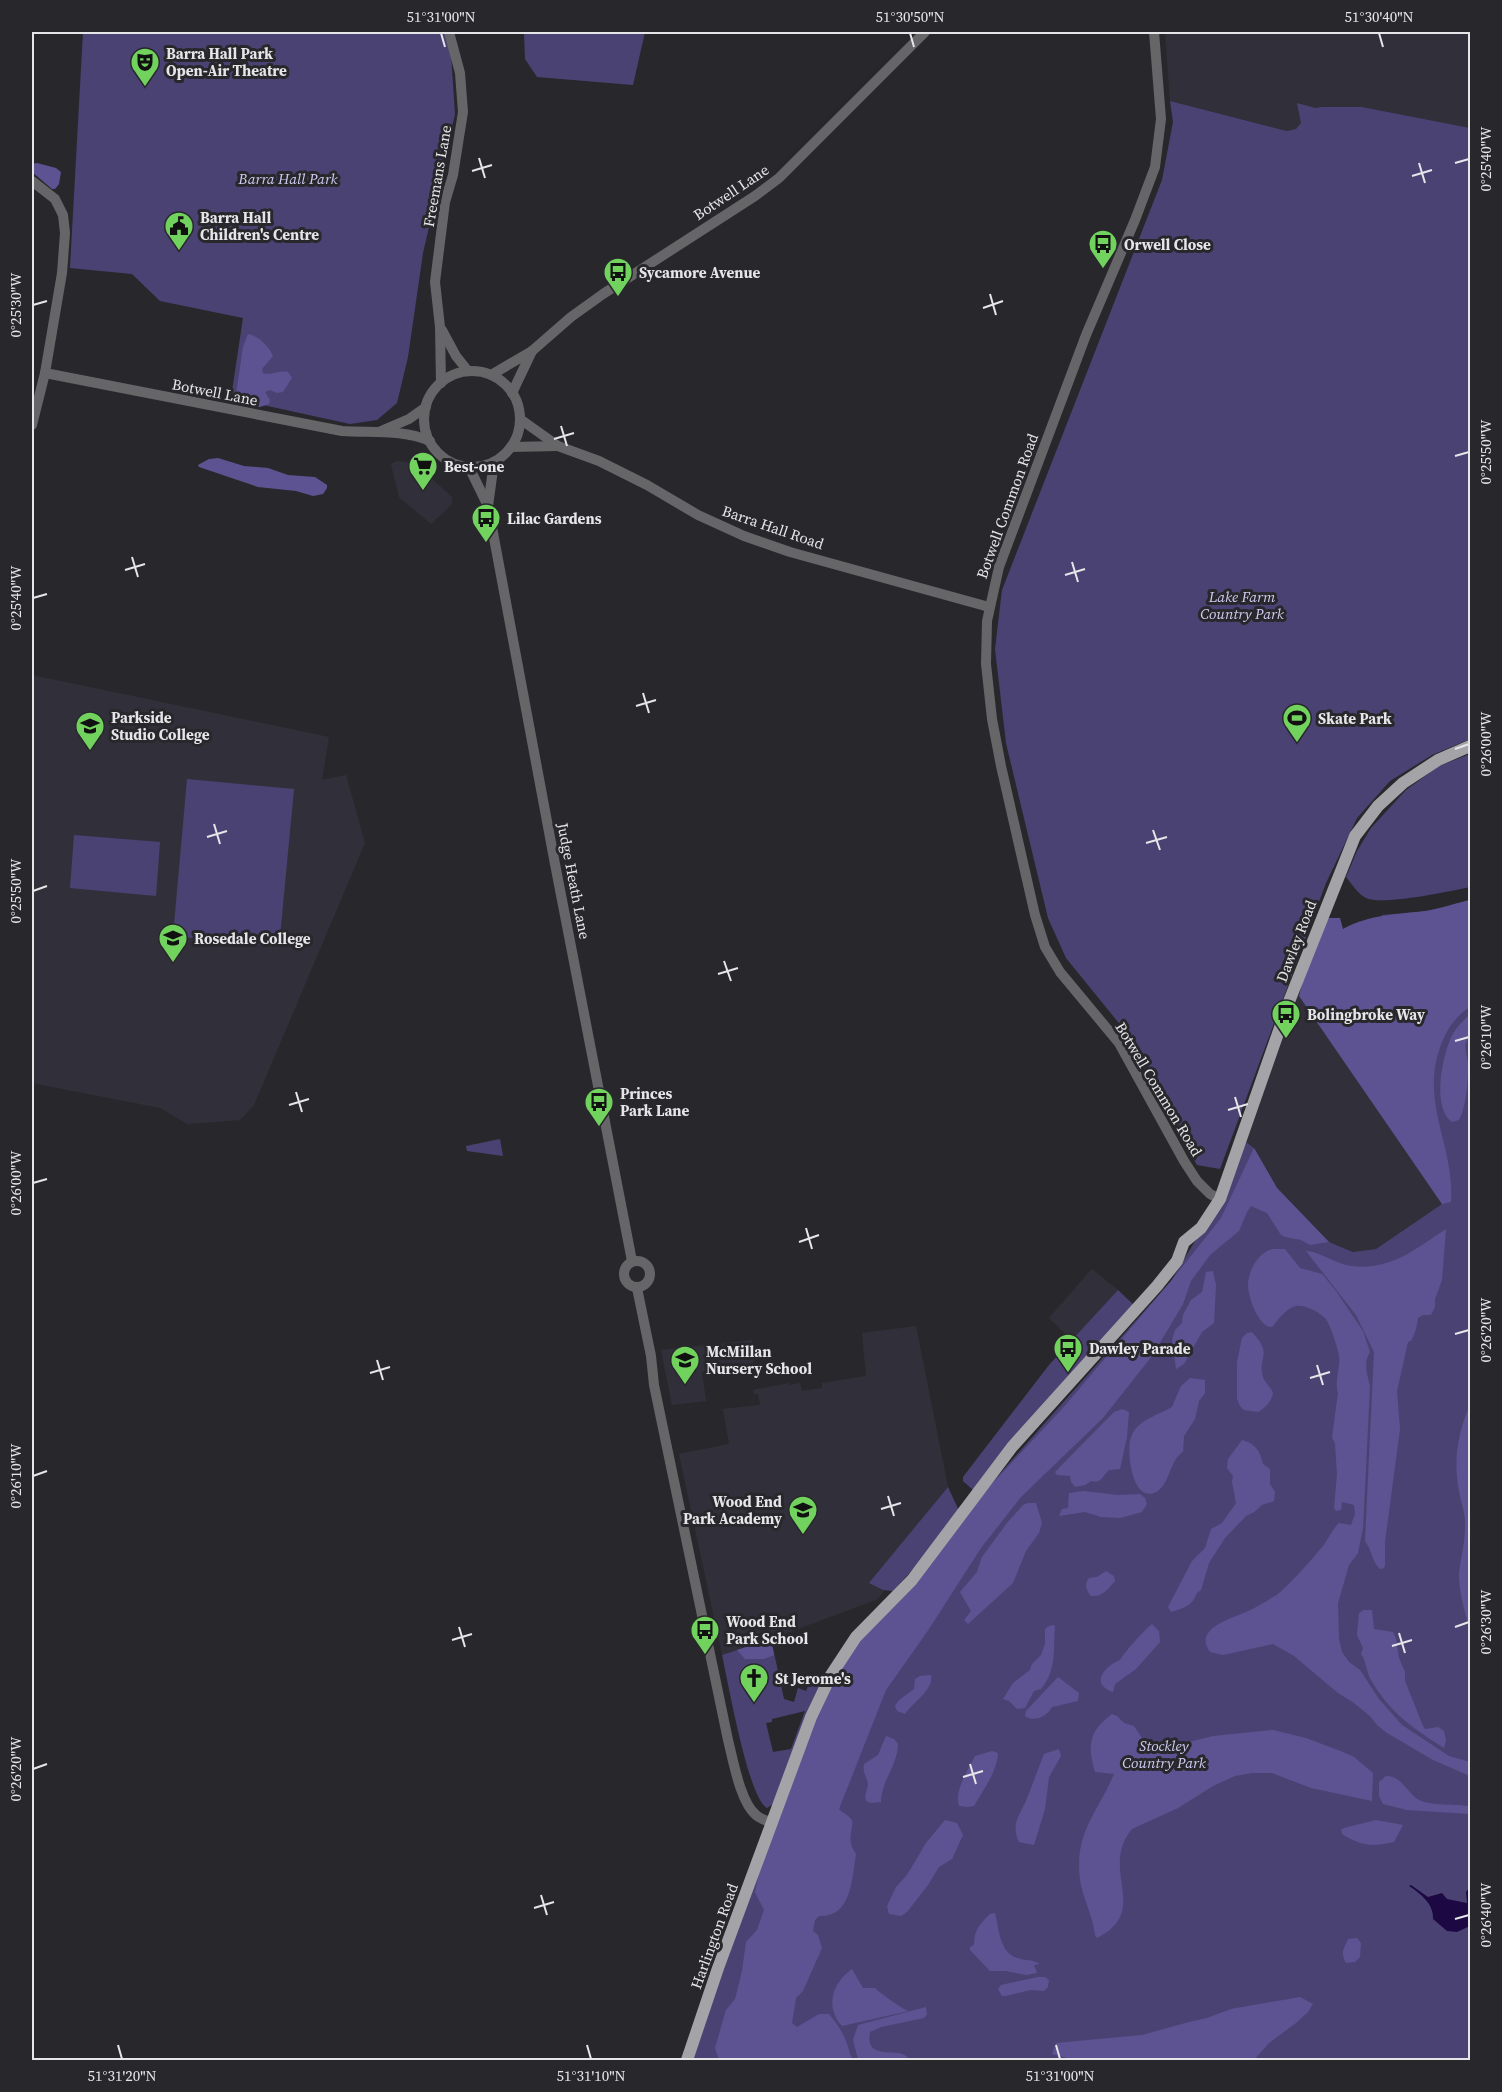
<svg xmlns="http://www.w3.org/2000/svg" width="1502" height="2092" font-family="'Source Serif 4',serif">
<rect width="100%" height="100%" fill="#28282c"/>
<g fill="#31303a">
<polygon points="1165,32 1470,32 1470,128 1362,107 1321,107 1316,108 1298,103 1301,123 1296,129 1287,131 1170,101"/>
<polygon points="397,461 414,463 452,497 452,504 431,524 399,497 391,464"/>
<polygon points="32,675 329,737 322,780 346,775 365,843 254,1105 240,1120 187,1124 160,1108 32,1083"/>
<polygon points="1296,991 1442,1204 1376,1249 1353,1252 1329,1242 1277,1188 1254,1148 1242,1139"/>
<polygon points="1092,1269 1118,1290 1073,1341 1049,1318"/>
<polygon points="916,1326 948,1487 870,1583 884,1591 878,1599 771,1639 722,1655 679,1454 729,1444 723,1409 760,1405 758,1394 754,1394 753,1390 789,1383 789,1385 800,1383 802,1391 822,1388 822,1383 866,1376 862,1333"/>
<polygon points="752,1340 754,1368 702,1372 706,1401 672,1405 661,1350"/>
</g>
<g fill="#4b4274" fill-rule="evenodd">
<polygon points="83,32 445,32 451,55 455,114 423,253 408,357 397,403 377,420 350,424 231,398 243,318 160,301 132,274 70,268"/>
<polygon points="458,32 645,32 633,85 537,77 525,59 524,33 459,34"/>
<polygon points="1170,101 1287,131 1296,129 1301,123 1297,103 1316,108 1321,107 1362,107 1470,128 1470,739 1432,755 1390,781 1357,818 1326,883 1220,1169 1197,1165 1118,1022 1066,958 1048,918 1006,743 995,649 1002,590 1162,180 1173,122"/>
<path d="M1470 754V887C1451 891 1382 906 1366 898 1358 894 1352 884 1346 877L1357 851 1371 828 1406 790 1439 766Z"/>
<polygon points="187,779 294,789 279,947 173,936"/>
<polygon points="74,835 160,842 156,896 70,888"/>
<polygon points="1470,900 1470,2060 687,2060 759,1855 973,1504 1171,1281 1212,1213 1242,1139 1254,1148 1277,1188 1329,1242 1353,1252 1376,1249 1442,1204 1312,1015 1382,915 1428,911"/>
<polygon points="500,1139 503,1156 467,1151 466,1146"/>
<polygon points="1118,1290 1137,1308 973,1490 963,1481 963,1477 1049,1365"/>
<polygon points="948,1487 959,1511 923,1558 893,1591 883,1590 869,1583"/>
<path d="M771 1639 784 1699 794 1702 798 1688 806 1691 810 1682 806 1679 808 1677H817L821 1683 773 1804 767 1808C748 1798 728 1681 722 1655ZM805 1711 791 1749 773 1752 766 1723 772 1722V1719Z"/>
</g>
<g fill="#5e5392">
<polygon points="37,163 56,168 61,172 59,184 55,189 52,189 32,172 32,164"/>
<path d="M248 334C259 336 269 346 273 356L262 369 263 373C270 376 279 370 288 372L292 378 283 392 277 393 270 390 265 392 270 400 269 404 260 407 235 402 243 347Z"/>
<polygon points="218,458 244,466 268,468 288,475 315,477 327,485 327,488 323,494 313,496 296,491 258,487 199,467 198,465 209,459"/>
<path d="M1470 900V1007C1457 1015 1448 1027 1442 1042 1418 1102 1455 1144 1451 1202L1442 1204 1299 996 1304 976 1327 918H1340L1343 929C1371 914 1394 915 1425 911 1440 909 1456 903 1470 900Z"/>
<path d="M1470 1015V1036C1460 1046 1469 1056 1468 1067 1468 1082 1466 1108 1459 1120L1452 1122C1432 1108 1442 1059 1450 1040 1454 1030 1462 1021 1470 1015Z"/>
<path d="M1254 1148 1277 1188 1329 1242 1310 1245 1301 1240 1285 1237 1281 1235 1267 1213 1251 1206 1247 1212 1239 1231 1210 1255 1191 1281 1183 1304 1152 1356 1103 1418 1021 1497 981 1548 927 1632 886 1690 839 1809C843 1813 848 1815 851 1819 856 1826 844 1838 856 1854 852 1877 852 1918 819 1916L815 1920 813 1931 818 1935 822 1948 803 1991 796 1998 792 2023 797 2027 819 2014H829C836 2022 842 2031 846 2041 849 2048 849 2055 854 2060H722L718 2057 715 2048 726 2010 735 1999 742 1971 746 1942 757 1930 764 1910 755 1892 760 1870 831 1675 973 1504 1062 1409 1171 1281 1221 1218Z"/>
<path d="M1446 1229 1442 1280 1435 1299V1307L1431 1315H1423L1418 1318C1417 1327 1415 1333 1411 1341L1408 1342 1397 1391 1400 1429 1385 1542V1565L1384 1568 1380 1569C1372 1562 1372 1550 1365 1541L1374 1352 1356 1315 1306 1251C1321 1252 1336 1264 1351 1266 1391 1271 1415 1249 1446 1229Z"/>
<path d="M1273 1249H1285L1300 1268 1322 1274 1336 1291 1363 1331 1370 1352C1363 1362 1367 1374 1370 1386L1363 1528 1358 1553 1349 1565 1338 1603 1339 1639 1342 1652 1349 1662 1360 1670 1379 1699 1402 1725 1449 1756 1470 1762V1776L1433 1760 1387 1733 1377 1725 1370 1716 1354 1703 1338 1693 1294 1656 1273 1644 1223 1655 1210 1652C1193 1629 1230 1619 1246 1612 1256 1608 1265 1602 1275 1596 1283 1592 1316 1555 1323 1546 1329 1538 1332 1530 1339 1523L1351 1525 1355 1514 1354 1505 1342 1502 1341 1510 1336 1511 1334 1508 1337 1475 1335 1444 1332 1437 1338 1393C1334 1380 1341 1367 1339 1355 1337 1346 1331 1327 1326 1319 1321 1313 1305 1304 1296 1306 1286 1308 1278 1320 1272 1327 1259 1328 1248 1297 1248 1285 1248 1271 1259 1251 1273 1249Z"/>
<polygon points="1213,1271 1216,1285 1214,1323 1202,1332 1184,1364 1176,1369 1172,1340 1175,1330 1182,1323 1183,1315 1191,1300 1202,1292 1206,1272"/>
<path d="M1252 1332C1274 1356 1257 1356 1263 1377 1265 1383 1271 1387 1273 1393 1272 1401 1265 1408 1258 1412L1244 1410 1240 1406 1237 1399V1362L1242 1338 1247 1333Z"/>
<path d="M1190 1378 1205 1380V1393L1199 1401 1195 1419 1184 1436 1183 1452C1169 1460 1170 1487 1154 1493 1132 1501 1126 1451 1131 1437 1138 1419 1157 1416 1172 1407L1181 1386Z"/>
<path d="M1470 1405V1627C1465 1616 1458 1586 1459 1573 1461 1558 1465 1542 1465 1527 1466 1514 1461 1503 1459 1491 1453 1461 1458 1432 1470 1405Z"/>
<path d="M1122 1409 1129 1412 1127 1437 1120 1469 1109 1470C1101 1477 1103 1483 1091 1481L1085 1485 1075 1487 1071 1482 1070 1476 1057 1475 1055 1472 1114 1412Z"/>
<path d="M1242 1440C1256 1444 1260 1451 1263 1464L1270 1469V1484L1275 1492 1274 1501 1262 1505 1254 1512 1246 1516 1225 1538 1209 1563 1201 1590 1197 1593C1192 1606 1184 1608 1171 1612L1168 1607 1192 1561 1205 1548 1211 1529 1222 1523 1236 1503 1232 1482 1233 1476 1227 1468 1228 1459Z"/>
<polygon points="1083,1491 1118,1495 1140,1494 1145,1498 1147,1504 1142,1512 1120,1518 1101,1517 1085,1512 1059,1516 1062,1509 1068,1508 1069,1493"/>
<polygon points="1028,1503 1036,1503 1042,1523 1039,1533 1026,1551 1013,1583 968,1624 964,1620 971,1611 960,1592 977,1572 982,1557 1007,1523 1023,1505"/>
<path d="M1106 1571 1114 1576 1115 1581C1108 1589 1103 1597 1091 1596 1086 1590 1084 1584 1089 1578L1097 1577Z"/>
<path d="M1364 1610H1372L1374 1629 1393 1632 1396 1639 1399 1658 1405 1672V1681L1423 1726 1425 1729 1438 1727 1444 1731 1446 1741 1444 1748C1413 1728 1390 1713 1371 1680 1366 1672 1367 1662 1361 1654L1363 1648 1357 1635 1359 1613Z"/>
<path d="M1152 1624 1159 1631 1160 1642 1136 1669 1115 1684 1113 1692C1089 1684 1105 1666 1120 1660 1124 1653 1145 1629 1152 1624Z"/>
<path d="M1053 1625 1055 1626C1053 1650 1057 1670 1041 1689L1034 1691 1025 1708 1017 1709 1009 1701 1003 1699 1013 1683 1030 1670 1032 1664 1041 1655 1045 1644V1630L1047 1627Z"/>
<polygon points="771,1639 774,1655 764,1659 745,1659 737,1650"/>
<path d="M931 1675C934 1690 913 1702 905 1714L897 1711 895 1706 898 1701 914 1689 915 1679 920 1676Z"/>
<path d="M1058 1677 1079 1693 1078 1701 1052 1707C1047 1716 1035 1723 1025 1716L1026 1711Z"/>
<path d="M1112 1714 1117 1716 1124 1723 1134 1726 1142 1738 1162 1746 1177 1745 1213 1736 1273 1730 1306 1738 1343 1752 1354 1757 1373 1773 1372 1801 1311 1788 1272 1773H1252L1235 1776 1213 1786 1178 1808 1132 1829C1098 1870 1152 1910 1097 1938L1095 1935C1093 1916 1083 1899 1080 1880 1074 1833 1097 1814 1114 1774L1095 1772C1087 1745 1089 1731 1112 1714Z"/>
<path d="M886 1736 894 1739 898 1744C898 1765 881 1781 881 1802L871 1803 866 1801C864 1794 867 1792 868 1785 868 1778 862 1773 864 1764L878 1755Z"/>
<path d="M1059 1749 1061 1756 1049 1777 1045 1809 1034 1845 1019 1842C1010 1822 1021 1815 1027 1798 1033 1784 1038 1769 1044 1754Z"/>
<path d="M992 1751 998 1753C997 1772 983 1790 974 1806L968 1807 959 1806C954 1790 968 1771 975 1756Z"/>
<path d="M1386 1776C1402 1776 1407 1793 1419 1800 1431 1806 1456 1804 1470 1806V1814L1407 1810 1383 1804 1379 1796V1782Z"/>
<polygon points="945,1820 957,1823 963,1835 952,1859 939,1867 928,1885 907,1912 901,1916 889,1914 887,1906 896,1887 907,1875 926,1843"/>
<path d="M1376 1820 1403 1825 1394 1842C1372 1847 1361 1846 1342 1834L1341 1830 1344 1828Z"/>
<path d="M995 1913C999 1928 999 1952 1017 1958 1026 1961 1032 1959 1040 1964L1034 1965 1037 1973 1026 1975 1006 1971H990L970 1950V1947L974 1945C974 1930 980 1924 990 1914Z"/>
<path d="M1357 1938 1361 1943 1360 1957 1355 1962 1346 1963C1340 1952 1344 1949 1348 1939Z"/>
<path d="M852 1969 863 1988H875C880 1993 903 2010 909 2011L842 2026C825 2007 832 1983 852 1969Z"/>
<polygon points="1038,1977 1045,1977 1049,1980 1048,1987 1044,1991 1031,1990 1006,1996 1002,1996 998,1989 1001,1985"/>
<polygon points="1300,1997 1313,2004 1308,2012 1296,2023 1269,2043 1254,2060 1075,2060 1052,2054 1056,2043 1142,2035 1189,2022 1207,2018 1231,2009"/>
<path d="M926 2007 927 2014 924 2018 881 2027 870 2032C865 2058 889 2050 902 2054 906 2055 908 2058 910 2060L858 2059 853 2040 858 2025Z"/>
</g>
<path fill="#1c0943" d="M1411 1885 1428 1897 1442 1893 1447 1899 1467 1903 1466 1892 1470 1887V1926L1457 1932 1447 1931 1433 1919C1434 1904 1421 1894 1409 1886Z"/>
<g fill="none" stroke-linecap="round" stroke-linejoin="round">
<g stroke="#666668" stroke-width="10">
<polyline points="1154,32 1161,119 1155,167 1135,220 1086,335 999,567 987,621 986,664 992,719 1001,766 1035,915 1045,947 1060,972 1119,1043 1184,1161 1197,1181 1210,1194 1220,1199"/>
<polyline points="32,181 55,199 63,215 65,233 62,273 45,373 32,425"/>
<polyline points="442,330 456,356 468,371"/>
<circle cx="472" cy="419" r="48"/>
<path d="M45 373 342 431C371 433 403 429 430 441"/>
<polyline points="491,375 532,351 571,317 603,294 755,196 779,178 925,32"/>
<polyline points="441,383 440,327 435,282 445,202 453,175 463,112 460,73 449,32"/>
<polyline points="512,393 532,351"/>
<polyline points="520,419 558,446 599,461 647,485 698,515 744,536 790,552 989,607"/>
<polyline points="381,431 409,419 426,407"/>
<polyline points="511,447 558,446"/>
<polyline points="469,467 488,506 555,864 632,1261"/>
<polyline points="488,506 494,462"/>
<circle cx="637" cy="1274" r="13"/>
<path d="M637 1288 651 1356 654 1385 728 1740C733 1759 740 1802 756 1815 760 1819 767 1821 773 1823"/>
</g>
<polyline stroke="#a4a4a8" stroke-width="12" points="687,2060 718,1968 811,1717 831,1675 856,1637 912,1580 1012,1447 1157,1286 1177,1261 1184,1242 1201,1228 1220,1199 1290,999 1355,836 1378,806 1403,783 1438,760 1470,746"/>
</g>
<path fill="none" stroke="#e6e6e9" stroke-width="2" d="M441 33 445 47M910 33 914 47M1379 33 1383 47M479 158 485 178M1419 163 1425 183M1455 163 1469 159M472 171 492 165M1412 176 1432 170M990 294 996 315M33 305 47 301M983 308 1003 301M561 426 567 446M554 439 574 433M1455 456 1469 452M132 557 138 577M1072 562 1078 582M125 570 145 564M1065 575 1085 569M33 598 47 594M643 693 649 713M636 706 656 700M1455 749 1469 744M214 824 220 844M1153 830 1160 850M207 837 227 831M1146 843 1167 837M33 891 47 886M724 961 731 981M718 974 738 968M1455 1041 1469 1037M296 1092 302 1112M1235 1097 1241 1117M289 1105 309 1099M1228 1110 1248 1104M33 1183 47 1179M806 1228 812 1249M799 1242 819 1235M1455 1334 1469 1330M377 1360 383 1380M1317 1365 1323 1385M370 1373 390 1367M1310 1378 1330 1372M33 1476 47 1471M888 1496 894 1516M881 1509 901 1503M459 1627 465 1647M1455 1627 1469 1622M1399 1633 1405 1653M452 1640 472 1634M1392 1646 1412 1640M970 1764 976 1784M33 1769 47 1764M963 1777 983 1771M541 1895 547 1915M534 1908 554 1902M1455 1919 1469 1915M118 2045 122 2059M587 2045 591 2059M1056 2045 1060 2059"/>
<defs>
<g id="theatre-pin" transform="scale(1.5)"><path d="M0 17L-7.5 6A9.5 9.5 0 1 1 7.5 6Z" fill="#71d25e" stroke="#28282c"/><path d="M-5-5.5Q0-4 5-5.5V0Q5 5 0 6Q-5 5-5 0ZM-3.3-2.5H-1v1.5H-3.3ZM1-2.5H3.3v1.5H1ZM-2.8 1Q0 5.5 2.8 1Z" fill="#111"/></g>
<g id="civic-pin" transform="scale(1.5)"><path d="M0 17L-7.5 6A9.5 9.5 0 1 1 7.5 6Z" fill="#71d25e" stroke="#28282c"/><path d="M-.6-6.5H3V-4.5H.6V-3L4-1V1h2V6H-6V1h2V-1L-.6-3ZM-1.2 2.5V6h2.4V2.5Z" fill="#111"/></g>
<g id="bus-pin" transform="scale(1.5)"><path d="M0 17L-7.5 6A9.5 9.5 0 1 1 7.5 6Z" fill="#71d25e" stroke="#28282c"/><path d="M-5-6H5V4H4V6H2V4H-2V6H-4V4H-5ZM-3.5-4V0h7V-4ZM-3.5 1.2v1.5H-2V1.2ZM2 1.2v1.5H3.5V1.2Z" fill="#111"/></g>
<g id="supermarket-pin" transform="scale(1.5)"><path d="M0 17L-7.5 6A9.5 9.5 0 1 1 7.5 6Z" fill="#71d25e" stroke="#28282c"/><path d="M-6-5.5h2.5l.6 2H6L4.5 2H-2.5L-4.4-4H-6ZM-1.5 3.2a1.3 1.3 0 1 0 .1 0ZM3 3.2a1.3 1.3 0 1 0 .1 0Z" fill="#111"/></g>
<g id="stadium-pin" transform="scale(1.5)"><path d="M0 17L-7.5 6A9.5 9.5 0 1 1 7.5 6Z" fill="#71d25e" stroke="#28282c"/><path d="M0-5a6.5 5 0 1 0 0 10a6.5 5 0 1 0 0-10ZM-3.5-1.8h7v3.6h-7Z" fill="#111"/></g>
<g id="school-pin" transform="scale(1.5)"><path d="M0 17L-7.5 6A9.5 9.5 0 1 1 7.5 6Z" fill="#71d25e" stroke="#28282c"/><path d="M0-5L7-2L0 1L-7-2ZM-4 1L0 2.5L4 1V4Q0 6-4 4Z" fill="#111"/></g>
<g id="church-pin" transform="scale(1.5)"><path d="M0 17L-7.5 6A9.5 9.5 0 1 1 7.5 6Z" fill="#71d25e" stroke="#28282c"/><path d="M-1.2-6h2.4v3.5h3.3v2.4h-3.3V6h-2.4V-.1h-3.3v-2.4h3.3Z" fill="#111"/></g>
</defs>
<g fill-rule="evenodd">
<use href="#theatre-pin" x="145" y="62"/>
<use href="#civic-pin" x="179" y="226"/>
<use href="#bus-pin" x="1103" y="244"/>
<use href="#bus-pin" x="618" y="272"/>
<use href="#supermarket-pin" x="423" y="466"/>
<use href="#bus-pin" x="486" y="518"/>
<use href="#stadium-pin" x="1297" y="718"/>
<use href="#school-pin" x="90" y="726"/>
<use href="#school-pin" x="173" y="938"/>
<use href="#bus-pin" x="1286" y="1014"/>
<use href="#bus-pin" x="599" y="1102"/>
<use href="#bus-pin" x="1068" y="1348"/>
<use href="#school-pin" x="685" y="1360"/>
<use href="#school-pin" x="803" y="1510"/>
<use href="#bus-pin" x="705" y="1630"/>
<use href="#church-pin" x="754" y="1678"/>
</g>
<g text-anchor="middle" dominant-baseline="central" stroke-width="6" stroke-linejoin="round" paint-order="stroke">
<g font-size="15" font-weight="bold" fill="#e6e6e9" stroke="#28282c" text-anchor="start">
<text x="166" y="53">Barra Hall Park<tspan x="166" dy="17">Open-Air Theatre</tspan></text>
<text x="200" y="217">Barra Hall<tspan x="200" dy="17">Children's Centre</tspan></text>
<text x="1124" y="244">Orwell Close</text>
<text x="639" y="272">Sycamore Avenue</text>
<text x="444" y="466">Best-one</text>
<text x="507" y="518">Lilac Gardens</text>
<text x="111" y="717">Parkside<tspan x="111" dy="17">Studio College</tspan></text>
<text x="1318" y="718">Skate Park</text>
<text x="194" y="938">Rosedale College</text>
<text x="1307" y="1014">Bolingbroke Way</text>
<text x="620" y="1093">Princes<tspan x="620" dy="17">Park Lane</tspan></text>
<text x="1089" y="1348">Dawley Parade</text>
<text x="706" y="1351">McMillan<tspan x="706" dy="17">Nursery School</tspan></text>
<text x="782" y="1501" text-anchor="end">Wood End<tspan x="782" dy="17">Park Academy</tspan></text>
<text x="726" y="1621">Wood End<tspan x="726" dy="17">Park School</tspan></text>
<text x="775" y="1678">St Jerome's</text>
</g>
<g font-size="15" fill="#e6e6e9" stroke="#28282c">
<text transform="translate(437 176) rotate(-80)">Freemans Lane</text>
<text transform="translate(731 192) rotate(-34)">Botwell Lane</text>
<text transform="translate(215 392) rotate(11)">Botwell Lane</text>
<text transform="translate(1007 506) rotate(-70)">Botwell Common Road</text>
<text transform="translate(773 527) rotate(19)">Barra Hall Road</text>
<text transform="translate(574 881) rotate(79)">Judge Heath Lane</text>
<text transform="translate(1296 941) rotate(-69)">Dawley Road</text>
<text transform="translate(1159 1089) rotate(59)">Botwell Common Road</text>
<text transform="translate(714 1936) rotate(-70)">Harlington Road</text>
</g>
<g font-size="15" font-style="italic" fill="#cfcbf1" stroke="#28282c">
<text x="288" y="178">Barra Hall Park</text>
<text x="1242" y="596">Lake Farm<tspan x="1242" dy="17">Country Park</tspan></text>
<text x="1164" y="1745">Stockley<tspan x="1164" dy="17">Country Park</tspan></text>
</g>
</g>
<rect width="1502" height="2092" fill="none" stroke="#28282c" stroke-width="66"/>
<rect x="33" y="33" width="1436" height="2026" fill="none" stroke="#e6e6e9" stroke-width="2"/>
<g font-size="15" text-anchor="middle" fill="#e6e6e9">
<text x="441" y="22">51°31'00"N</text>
<text x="910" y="22">51°30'50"N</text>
<text x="1379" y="22">51°30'40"N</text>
<text transform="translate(1486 159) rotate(-90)" y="5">0°25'40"W</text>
<text transform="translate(16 305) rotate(-90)" y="5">0°25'30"W</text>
<text transform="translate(1486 452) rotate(-90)" y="5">0°25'50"W</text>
<text transform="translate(16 598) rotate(-90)" y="5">0°25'40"W</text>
<text transform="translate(1486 744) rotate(-90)" y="5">0°26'00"W</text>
<text transform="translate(16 891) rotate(-90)" y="5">0°25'50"W</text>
<text transform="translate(1486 1037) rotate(-90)" y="5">0°26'10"W</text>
<text transform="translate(16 1183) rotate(-90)" y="5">0°26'00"W</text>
<text transform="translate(1486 1330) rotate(-90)" y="5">0°26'20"W</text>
<text transform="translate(16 1476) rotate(-90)" y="5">0°26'10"W</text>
<text transform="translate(1486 1622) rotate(-90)" y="5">0°26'30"W</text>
<text transform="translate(16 1769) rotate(-90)" y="5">0°26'20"W</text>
<text transform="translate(1486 1915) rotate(-90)" y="5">0°26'40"W</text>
<text x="122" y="2081">51°31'20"N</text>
<text x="591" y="2081">51°31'10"N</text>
<text x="1060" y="2081">51°31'00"N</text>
</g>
</svg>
